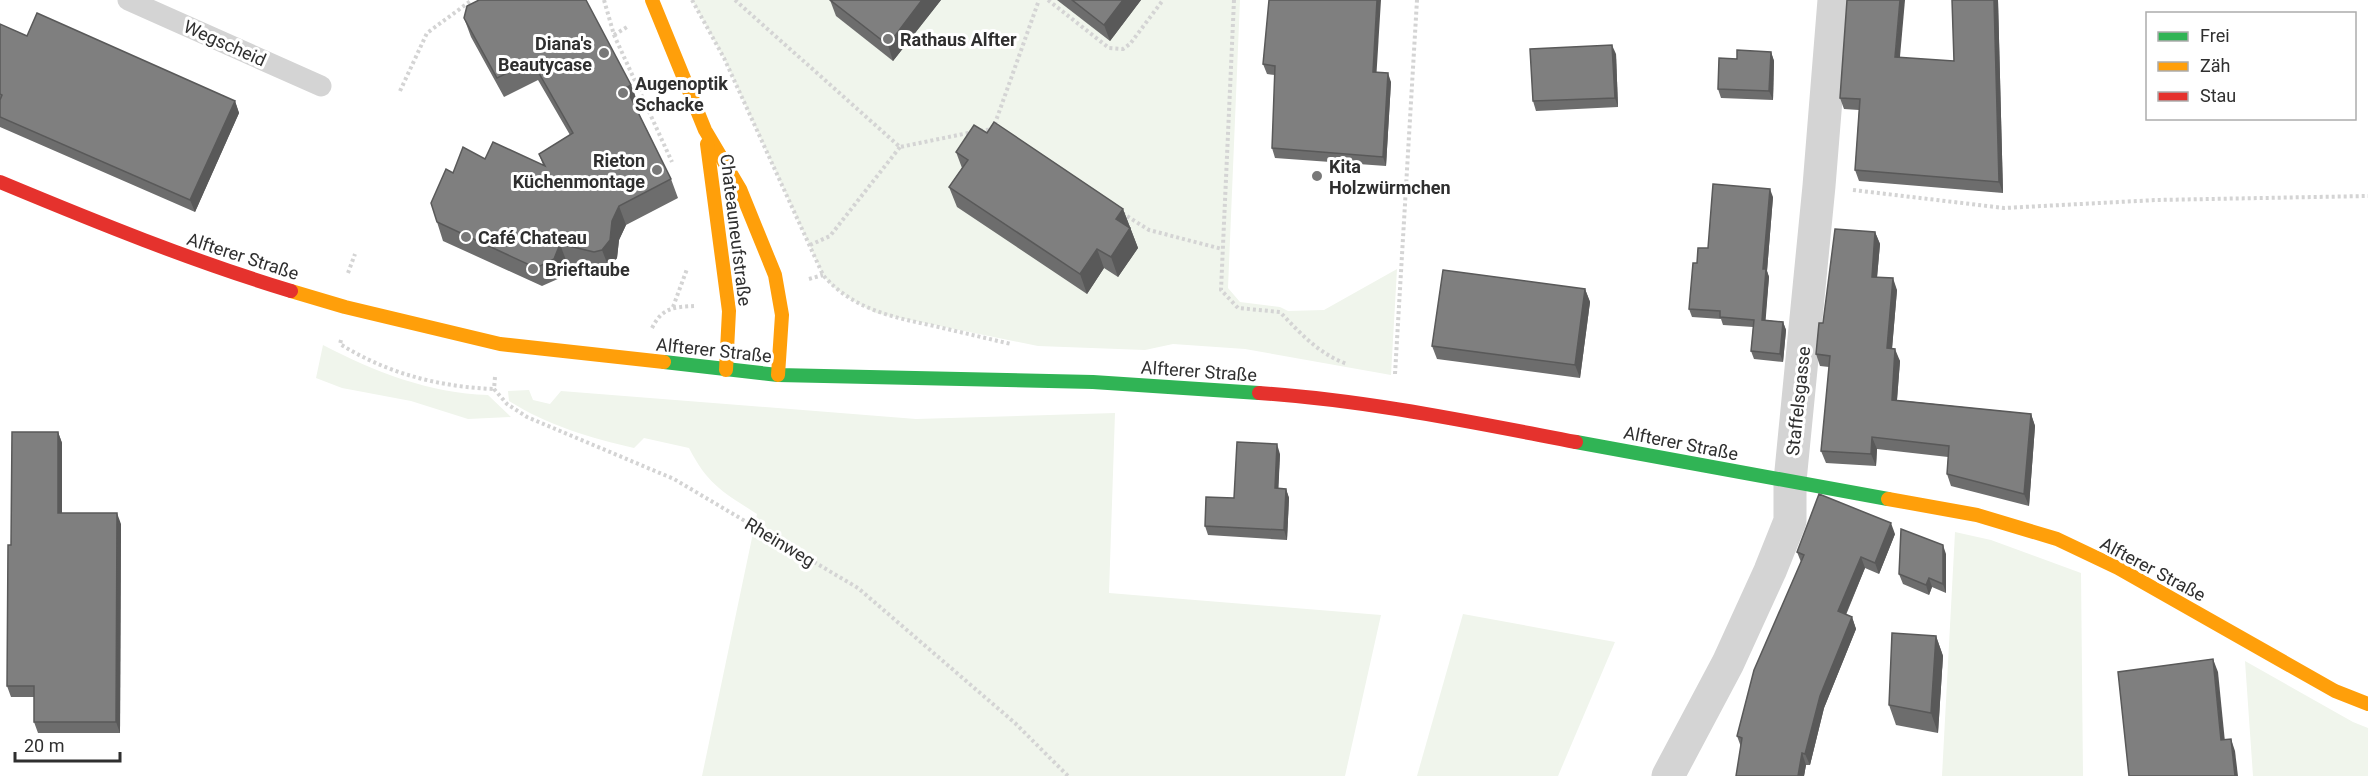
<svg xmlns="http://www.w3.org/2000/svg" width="2368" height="776" font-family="Roboto,sans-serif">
<rect width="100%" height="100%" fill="#fff"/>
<g fill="#f0f5ec">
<polygon points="692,0 1240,0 1228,288 1240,302 1280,307 1288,311 1324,310 1397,269 1391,375 1245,349 1173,344 1145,350 1038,346 876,313 852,300 832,286 823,275 724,58"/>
<path d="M323 345C375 372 429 393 488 395L511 417 468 419 411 401 342 388 316 378Z"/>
<path d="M529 390 533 400 550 404 561 391 916 419 1115 413 1109 593 1381 615 1345 776H702L757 514C723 492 708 485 689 448L644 438 634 448C590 438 547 425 509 401L508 391Z"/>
<polygon points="1955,532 1991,540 2081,573 2083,776 1942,776"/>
<polygon points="1463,614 1615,642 1558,776 1417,776"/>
<polygon points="2245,661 2353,722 2368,728 2368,776 2253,776"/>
</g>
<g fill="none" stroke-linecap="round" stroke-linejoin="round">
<g stroke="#d4d4d4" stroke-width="4" stroke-dasharray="3 3" stroke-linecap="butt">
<polyline points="604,0 614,35 672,162"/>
<path d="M692 0 724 58 823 275C852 309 892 317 934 326 960 332 985 338 1011 344"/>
<polyline points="735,0 900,147 973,132"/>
<polyline points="1048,0 1109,48 1123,49 1130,44 1163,0"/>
<path d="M1234 0 1221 290 1238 308 1280 312C1300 333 1319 354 1347 364"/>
<polyline points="614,35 627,27"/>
<polyline points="400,91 427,33 472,0"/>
<polyline points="980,131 993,129 1039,0"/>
<polyline points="1853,190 2004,208 2157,200 2368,196"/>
<polyline points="1122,213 1149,230 1222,249"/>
<polyline points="810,245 830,236 900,147"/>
<polyline points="348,273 355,254"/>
<polyline points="809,279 823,275"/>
<polyline points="673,307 687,269"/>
<path d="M652 328C662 308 673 307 694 306"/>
<path d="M341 340 340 344C386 373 439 387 494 389"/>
<polyline points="1395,374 1417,0"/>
<polyline points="495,377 494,389 507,404 527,417 674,479 858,588 1015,723 1068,776"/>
</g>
<polyline stroke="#d4d4d4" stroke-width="21" points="128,0 321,86"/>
<polyline stroke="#d4d4d4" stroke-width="33" points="1668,776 1728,663 1770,571 1790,521 1790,481 1819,186 1834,0"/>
<g stroke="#30b455" stroke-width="14">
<polyline points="664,362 778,375 1093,382 1259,393"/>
<polyline points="1576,442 1888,499"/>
</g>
<g stroke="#ff9f0a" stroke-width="14">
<polyline points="652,0 705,130 740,189 775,275 782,315 778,375"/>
<polyline points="707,144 729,311 726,370"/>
<polyline points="291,291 345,307 500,344 664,362"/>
<polyline points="1888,499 1977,515 2057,539 2118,568 2335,691 2368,704"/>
</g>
<g stroke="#e5322d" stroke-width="14">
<path d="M0 182C96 222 192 261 291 291"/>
<path d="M1259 393C1366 400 1471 422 1576 442"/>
</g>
</g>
<g fill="#6d6d6d">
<polygon points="830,0 941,0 893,61 836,16"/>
<polygon points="1057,0 1141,0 1110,41"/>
<polygon points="1952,0 1998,0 2003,193 1859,181 1855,170 1859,110 1844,109 1840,98 1900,58 1954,61"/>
<polygon points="464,18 631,85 638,103 635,106 671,179 678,198 626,225 619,240 617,258 609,268 601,271 567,263 560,278 542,286 443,241 437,222 453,173 485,159 543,165 539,154 570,135 538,80 504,97 471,37"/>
<polygon points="0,24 27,36 235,101 239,113 195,212 0,127"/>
<polygon points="1771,52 1774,61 1773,100 1721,98 1718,89 1737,59"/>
<polygon points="1616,54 1618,107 1536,111 1533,101"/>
<polygon points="1263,64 1377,72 1391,82 1386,166 1275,158 1272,148 1275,75 1267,74"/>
<polygon points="987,133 1123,209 1138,248 1118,277 1104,268 1087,294 957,207 949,187 962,168 956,152"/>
<polygon points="1773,197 1767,271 1769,277 1765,320 1783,322 1786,330 1783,362 1754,359 1751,351 1753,327 1723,325 1721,319 1692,317 1689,309 1697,263 1708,248"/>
<polygon points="1875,232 1880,244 1877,277 1897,290 1892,349 1900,361 1897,400 2031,414 2035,426 2029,506 1951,486 1947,474 1948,457 1877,449 1876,466 1826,463 1821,451 1829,367 1820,366 1816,354 1823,323"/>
<polygon points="1585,289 1590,302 1580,378 1437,359 1432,346"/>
<polygon points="58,432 62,443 62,513 121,524 120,733 38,733 34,722 34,697 11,697 7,686 11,545"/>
<polygon points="1280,454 1278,489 1286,489 1289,498 1287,540 1208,535 1205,526"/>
<polygon points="1895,534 1879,574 1865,568 1846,615 1852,617 1856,629 1824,708 1810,765 1806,765 1804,776 1736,776 1741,747 1737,736 1801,562 1797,552"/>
<polygon points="1946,554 1946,593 1932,587 1929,595 1903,584 1899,574"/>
<polygon points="1936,636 1943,656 1938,733 1896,725 1889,705"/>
</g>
<g fill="#595959">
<polygon points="922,0 941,0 893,61 888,45"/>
<polygon points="1123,0 1141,0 1110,41 1104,25"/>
<polygon points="1377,0 1381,0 1376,81 1373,72"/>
<polygon points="1900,0 1905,0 1899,68 1895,57"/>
<polygon points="1994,0 1998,0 2003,193 1999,182"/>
<polygon points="1612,45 1616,54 1618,107 1615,98"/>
<polygon points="1771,52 1774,61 1773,100 1769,91"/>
<polygon points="1388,73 1391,82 1386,166 1383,157"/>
<polygon points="631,85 638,103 633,107 626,88"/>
<polygon points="235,101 239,113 195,212 190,200"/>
<polygon points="1770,189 1773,197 1767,271 1769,277 1765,328 1762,320 1763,269"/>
<polygon points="619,206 626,225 619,240 617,258 609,268 602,250 612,221"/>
<polygon points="1123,209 1138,248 1118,277 1111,257 1116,219"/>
<polygon points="1875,232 1880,244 1876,289 1872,277"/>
<polygon points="560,244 567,263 560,278 554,259"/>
<polygon points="1097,249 1104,268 1087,294 1080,274"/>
<polygon points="1893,278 1897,290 1891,360 1887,348"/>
<polygon points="1585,289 1590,302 1580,378 1575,365"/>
<polygon points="1783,322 1786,330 1783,362 1780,354"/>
<polygon points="1895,349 1900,361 1896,412 1892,400"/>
<polygon points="2031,414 2035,426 2029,506 2024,494"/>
<polygon points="58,432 62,443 62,524 58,513"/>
<polygon points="1872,437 1877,449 1876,466 1871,454"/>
<polygon points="1277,444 1280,454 1278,498 1275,488"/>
<polygon points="1286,489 1289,498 1287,540 1284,530"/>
<polygon points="117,513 121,524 120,733 116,722"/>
<polygon points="1891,523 1895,534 1879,574 1875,563"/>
<polygon points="1943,545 1946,554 1946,593 1943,584"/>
<polygon points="1861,557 1865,568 1842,623 1838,611"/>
<polygon points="1929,578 1932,587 1929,595 1926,585"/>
<polygon points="1852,617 1856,629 1824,708 1810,765 1805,754 1820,696"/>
<polygon points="1936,636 1943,656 1938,733 1931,713"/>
<polygon points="2213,659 2218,672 2226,752 2221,740"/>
<polygon points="2231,739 2235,751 2238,776 2235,776"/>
<polygon points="1802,753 1806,765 1804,776 1798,776"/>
</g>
<g fill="#7f7f7f" stroke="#595959" stroke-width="1.5">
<polygon points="479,0 586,0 631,85 626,88 671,179 619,206 612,221 610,240 602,250 594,252 560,244 554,259 536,268 437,222 431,203 446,169 453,173 463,147 485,159 493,142 545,166 539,154 573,133 532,61 497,78 464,18 467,6"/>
<polygon points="830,0 922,0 888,45"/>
<polygon points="1072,0 1123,0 1104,25"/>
<polygon points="1269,0 1377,0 1373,72 1388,73 1383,157 1272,148 1275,66 1263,64"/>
<polygon points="1847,0 1900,0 1895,57 1954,61 1952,0 1994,0 1999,182 1855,170 1860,99 1840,98"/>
<polygon points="37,13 235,101 190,200 0,117 0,100 2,95 0,94 0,24 27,36"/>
<polygon points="1612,45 1615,98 1533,101 1530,49"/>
<polygon points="1737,50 1771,52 1769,91 1718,89 1719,58 1737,59"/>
<polygon points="994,122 1123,209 1116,219 1130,228 1111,257 1097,249 1080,274 949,187 968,160 956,152 974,125 987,133"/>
<polygon points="1713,184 1770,189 1763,269 1766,269 1762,320 1783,322 1780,354 1751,351 1754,320 1720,317 1720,311 1689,309 1693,263 1697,263 1698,248 1708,248"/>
<polygon points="1835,229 1875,232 1872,277 1893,278 1887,348 1895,349 1892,400 2031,414 2024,494 1947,474 1949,446 1872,437 1871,454 1821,451 1830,356 1816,354 1819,323 1823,323"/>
<polygon points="1443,270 1585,289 1575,365 1432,346"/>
<polygon points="12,432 58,432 58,513 117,513 116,722 34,722 34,686 7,686 8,545 11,545"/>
<polygon points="1237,442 1277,444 1275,488 1286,489 1284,530 1205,526 1206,497 1234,498"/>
<polygon points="1819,494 1891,523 1875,563 1861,557 1838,611 1852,617 1820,696 1805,754 1802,753 1798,776 1736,776 1742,738 1737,736 1754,670 1804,555 1797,552"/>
<polygon points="1901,529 1943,545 1943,584 1929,578 1926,585 1899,574"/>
<polygon points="1892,633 1936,636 1931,713 1889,705"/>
<polygon points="2213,659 2221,740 2231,739 2235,776 2129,776 2118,672"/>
</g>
<g fill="#787878" stroke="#fff" stroke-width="2">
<circle cx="888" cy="39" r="6"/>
<circle cx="604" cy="53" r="6"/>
<circle cx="623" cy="93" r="6"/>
<circle cx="657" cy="170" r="6"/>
<circle cx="1317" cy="176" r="6"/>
<circle cx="466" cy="237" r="6"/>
<circle cx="533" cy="269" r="6"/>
</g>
<g text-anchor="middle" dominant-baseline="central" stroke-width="6" stroke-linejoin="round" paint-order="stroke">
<g font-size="18" font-weight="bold" fill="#2f2f2f" stroke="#fff" text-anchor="start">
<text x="900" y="39">Rathaus Alfter</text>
<text x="592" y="43" text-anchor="end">Diana's<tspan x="592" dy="21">Beautycase</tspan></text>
<text x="635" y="83">Augenoptik<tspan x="635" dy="21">Schacke</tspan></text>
<text x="645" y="160" text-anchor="end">Rieton<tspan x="645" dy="21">Küchenmontage</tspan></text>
<text x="1329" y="166">Kita<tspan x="1329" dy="21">Holzwürmchen</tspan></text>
<text x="478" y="237">Café Chateau</text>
<text x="545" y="269">Brieftaube</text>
</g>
<g font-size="18" fill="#2f2f2f" stroke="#fff">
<text transform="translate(225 43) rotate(24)">Wegscheid</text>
<text transform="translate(736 230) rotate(83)">Chateauneufstraße</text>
<text transform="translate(243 256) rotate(18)">Alfterer Straße</text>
<text transform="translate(714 350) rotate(6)">Alfterer Straße</text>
<text transform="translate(1199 371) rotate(4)">Alfterer Straße</text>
<text transform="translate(1798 401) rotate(-84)">Staffelsgasse</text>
<text transform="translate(1681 443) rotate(11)">Alfterer Straße</text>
<text transform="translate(780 542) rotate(31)">Rheinweg</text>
<text transform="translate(2153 569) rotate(28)">Alfterer Straße</text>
</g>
</g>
<rect x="2146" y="12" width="210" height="108" fill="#ffffff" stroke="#acacac" stroke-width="1.5"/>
<rect x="2158" y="32" width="30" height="9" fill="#30b455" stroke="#acacac" stroke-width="1.5"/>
<text x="2200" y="42" font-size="18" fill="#2f2f2f">Frei</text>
<rect x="2158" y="62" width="30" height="9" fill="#ff9f0a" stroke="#acacac" stroke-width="1.5"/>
<text x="2200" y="72" font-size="18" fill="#2f2f2f">Zäh</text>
<rect x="2158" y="92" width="30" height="9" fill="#e5322d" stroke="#acacac" stroke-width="1.5"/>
<text x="2200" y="102" font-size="18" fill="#2f2f2f">Stau</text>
<path d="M15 752v9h105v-9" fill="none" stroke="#2f2f2f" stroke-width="3"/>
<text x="24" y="752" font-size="18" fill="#2f2f2f" stroke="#ffffff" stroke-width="4.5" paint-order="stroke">20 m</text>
</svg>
